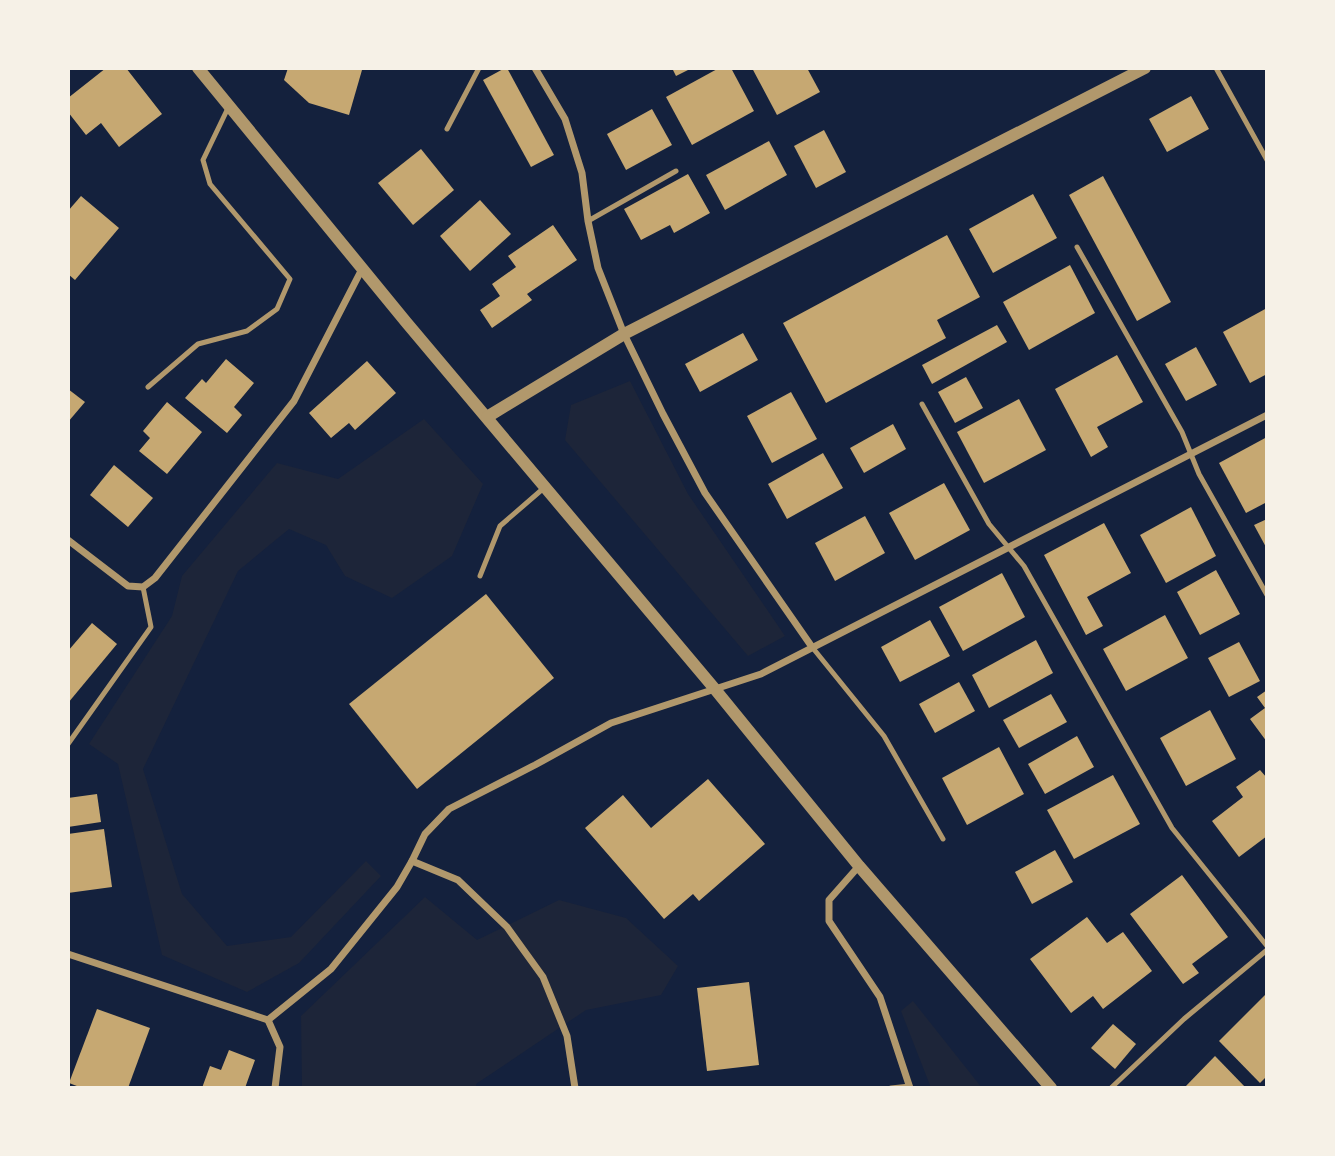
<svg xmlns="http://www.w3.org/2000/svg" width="1335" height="1156" font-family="'Noto Sans',sans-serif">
<rect width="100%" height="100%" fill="#14213d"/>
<g fill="#1d2539">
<polygon points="630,381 688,494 785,636 748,656 565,440 571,405"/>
<polygon points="424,419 483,484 452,556 392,598 345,576 326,545 289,529 238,571 143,769 182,894 227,946 291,937 366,861 381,876 299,963 247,992 162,955 118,764 89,744 172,616 182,576 277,463 338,479"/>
<polygon points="425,897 477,940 559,900 626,918 678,966 661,995 586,1010 476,1084 476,1088 302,1088 301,1016"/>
<polygon points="913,1001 982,1088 931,1088 901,1011"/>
</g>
<g fill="#c6a872">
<polygon points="106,68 126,68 162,114 119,147 101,123 86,135 68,112 68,98"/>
<polygon points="288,68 357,68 362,70 349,115 309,103 284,80"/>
<polygon points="505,68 507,68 554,155 531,167 483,80"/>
<polygon points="672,68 692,68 676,76"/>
<polygon points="719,68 731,68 754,111 692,145 666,97"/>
<polygon points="752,68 807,68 820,92 777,115"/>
<polygon points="1191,96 1209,129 1167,152 1149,119"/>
<polygon points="652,109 672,145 626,170 607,134"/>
<polygon points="824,130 846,172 816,188 794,146"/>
<polygon points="769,141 787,175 725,210 706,175"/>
<polygon points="421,149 454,190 413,225 378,183"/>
<polygon points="688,174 710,213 674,233 670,225 641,240 624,209"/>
<polygon points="1103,176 1171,302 1137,321 1069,195"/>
<polygon points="1033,194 1057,238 993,273 969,229"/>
<polygon points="81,196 119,228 75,280 68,274 68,211"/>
<polygon points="480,200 511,234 470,271 440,236"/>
<polygon points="553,225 577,260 527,294 532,300 492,328 480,310 500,296 492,284 516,267 508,256"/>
<polygon points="947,235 980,297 937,320 946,338 826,403 783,323"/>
<polygon points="1070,265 1095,313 1029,350 1003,302"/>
<polygon points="1267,308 1267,374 1250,383 1223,332"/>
<polygon points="997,325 1007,342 932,384 922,365"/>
<polygon points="743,333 758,360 700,392 685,364"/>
<polygon points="1196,347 1217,385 1186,401 1165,364"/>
<polygon points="1117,355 1143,402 1097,427 1108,447 1091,457 1055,389"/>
<polygon points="226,359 254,383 234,407 242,415 227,433 185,398 202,379 206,383"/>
<polygon points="367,361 396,393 355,430 349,423 331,438 309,413"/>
<polygon points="966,377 983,408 955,423 938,392"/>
<polygon points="68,389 85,402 68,422"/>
<polygon points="791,392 817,439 772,463 747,416"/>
<polygon points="1019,399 1046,450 984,483 957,432"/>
<polygon points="167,402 202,432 167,474 139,451 150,438 143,431"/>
<polygon points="893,424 906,449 864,473 850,448"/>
<polygon points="1267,437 1267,502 1246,513 1219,463"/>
<polygon points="823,453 843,488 787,519 768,484"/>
<polygon points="114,465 153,498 128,527 90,495"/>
<polygon points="944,483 970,530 915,560 889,513"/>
<polygon points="1191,507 1216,556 1166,583 1140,535"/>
<polygon points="865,516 885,553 835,581 815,543"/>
<polygon points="1267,519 1267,549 1254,525"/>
<polygon points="1104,523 1131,573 1087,597 1103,626 1086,635 1044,555"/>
<polygon points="1216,570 1240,614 1200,635 1177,592"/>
<polygon points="1002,573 1025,617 963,651 939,607"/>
<polygon points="486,594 554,678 417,789 349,704"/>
<polygon points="1165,615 1188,658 1126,691 1103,649"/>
<polygon points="930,620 950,656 900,682 881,647"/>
<polygon points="92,623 117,644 68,703 68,651"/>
<polygon points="1036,640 1053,673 989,708 972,675"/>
<polygon points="1239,642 1260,681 1229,697 1208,658"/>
<polygon points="959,682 975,711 935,733 919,704"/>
<polygon points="1267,690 1267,742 1250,719 1265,708 1257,697"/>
<polygon points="1051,694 1067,722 1019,748 1003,720"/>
<polygon points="1210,710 1236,759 1186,786 1160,738"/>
<polygon points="1077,736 1094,767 1045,794 1028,764"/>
<polygon points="999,747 1024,794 967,825 942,778"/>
<polygon points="1260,770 1267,778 1267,836 1239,857 1212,821 1243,797 1236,787"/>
<polygon points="1113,775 1140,824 1074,859 1047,810"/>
<polygon points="708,779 765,844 699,901 693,894 664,919 585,828 623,795 651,828"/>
<polygon points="97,794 101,822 68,827 68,798"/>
<polygon points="104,829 112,887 68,893 68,834"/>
<polygon points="1055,850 1073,882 1032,904 1015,872"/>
<polygon points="1182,875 1228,937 1192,964 1199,973 1183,984 1130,914"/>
<polygon points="1087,917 1107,943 1123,932 1152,971 1103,1009 1093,996 1071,1013 1030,959"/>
<polygon points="749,982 759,1065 707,1071 697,988"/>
<polygon points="1267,993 1267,1076 1260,1083 1219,1041"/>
<polygon points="97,1009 150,1028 128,1088 82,1088 69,1083"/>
<polygon points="1113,1024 1136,1044 1115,1069 1091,1048"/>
<polygon points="229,1050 255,1060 245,1088 202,1088 210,1066 221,1070"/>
<polygon points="1215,1056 1246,1088 1184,1088"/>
</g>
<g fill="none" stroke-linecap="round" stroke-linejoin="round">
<g stroke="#b1986c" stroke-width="5">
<polyline points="1216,68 1267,160"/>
<polyline points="447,129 479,68"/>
<polyline points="588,221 676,171"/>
<polyline points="1077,247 1182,432 1199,474 1267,595"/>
<polyline points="148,387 198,344 247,331 277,309 290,279 210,184 203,160 229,106"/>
<polyline points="922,404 989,524 1024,566 1172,828 1267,946"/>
<polyline points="480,576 500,526 545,487"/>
<polyline points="812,647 884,736 943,839"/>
<polyline points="68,744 151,627 143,587"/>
<polyline points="891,1088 910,1086"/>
<polyline points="1111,1088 1184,1019 1267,950"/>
</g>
<g stroke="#b1986c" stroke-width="7">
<polyline points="535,68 565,119 582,173 588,221 598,268 624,334 663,414 705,493 812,647"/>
<polyline points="68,540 128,586 143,587 155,578 294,401 362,269"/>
<polyline points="412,861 458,880 507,927 543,977 567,1036 575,1088"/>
<polyline points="859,866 829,900 829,921 880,997 910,1088"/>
<polyline points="68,954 268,1020 280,1047 275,1088"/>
<polyline points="268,1020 331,969 397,887 412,861 425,834 449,809 535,765 611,723 761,674 1267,415"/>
</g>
<g stroke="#b1986c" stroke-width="12">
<polyline points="198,68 406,322 714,688 859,866 1051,1088"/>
<polyline points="487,417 624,334 1145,68"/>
</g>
</g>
<rect width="1335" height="1156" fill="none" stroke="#f6f1e7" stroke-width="140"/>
</svg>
